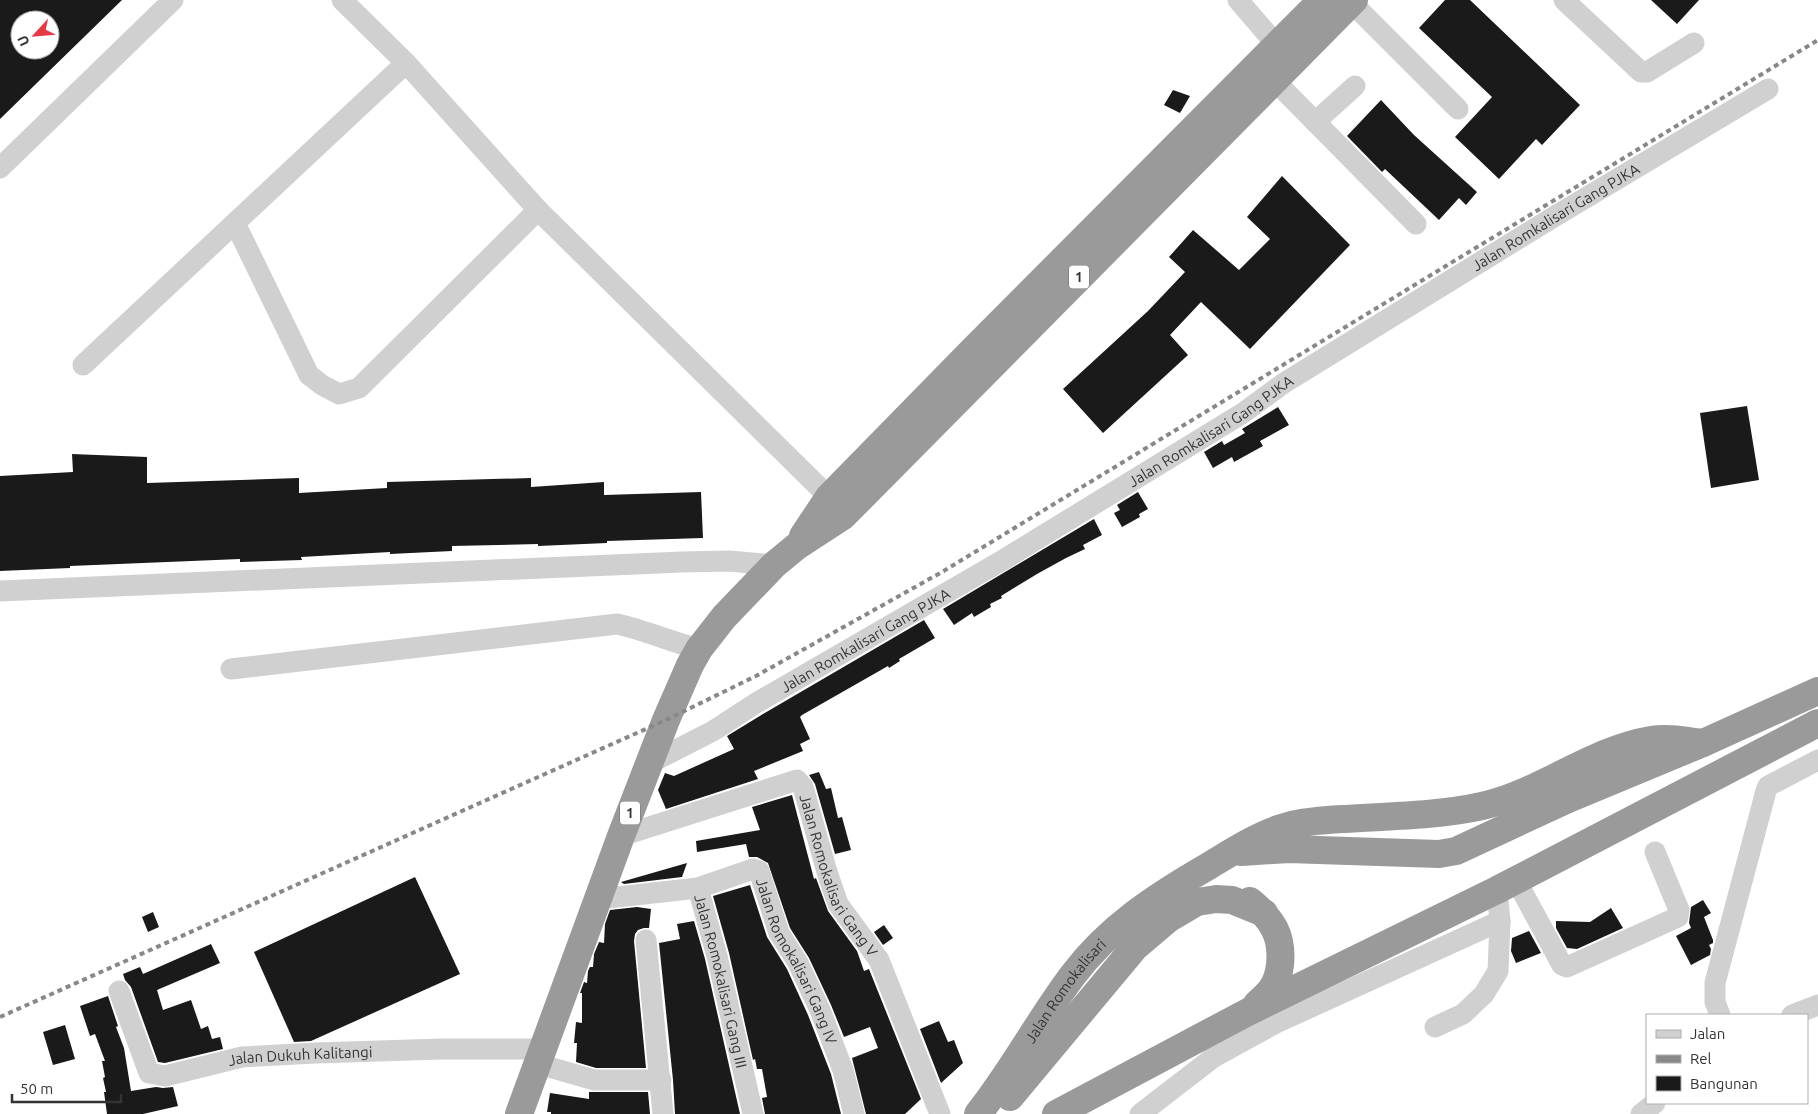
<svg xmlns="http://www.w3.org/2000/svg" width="1818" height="1114" font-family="Ubuntu,sans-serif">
<rect width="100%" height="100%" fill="#fff"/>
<g fill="#1a1a1a" fill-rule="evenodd">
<path d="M0 0H122L0 119ZM20 20H50V50H20Z"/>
<polygon points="1445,0 1470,0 1580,105 1542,145 1536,139 1499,179 1455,137 1492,97 1419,28"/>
<polygon points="1651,0 1699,0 1677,24"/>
<polygon points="1173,90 1190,96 1180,113 1164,105"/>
<polygon points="1381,100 1414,135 1477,192 1466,205 1459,198 1439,220 1385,169 1382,172 1347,136"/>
<polygon points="1282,176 1350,245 1250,349 1201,302 1170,335 1188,355 1103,433 1063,389 1148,311 1185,272 1169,257 1193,230 1239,270 1270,239 1247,217"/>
<polygon points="1747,406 1759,480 1711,488 1700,413"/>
<polygon points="1278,407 1289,425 1260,441 1263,446 1234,462 1232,457 1213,468 1204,452 1222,441 1224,445 1245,433 1242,429"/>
<polygon points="72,454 147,457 147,483 299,478 299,493 387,488 387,482 531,478 531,487 604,482 604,495 701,492 703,538 607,541 607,543 538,546 538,544 452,546 452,551 390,554 390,552 301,557 302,560 240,562 240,559 70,566 70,568 0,571 0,476 73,472"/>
<polygon points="1138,492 1148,509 1139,514 1140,517 1122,527 1114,513 1120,510 1117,505"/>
<polygon points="1094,519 1102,535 1083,545 1085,549 1066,558 1037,574 1001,596 1002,598 990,604 991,607 974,617 972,613 954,625 943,609"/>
<polygon points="924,620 935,638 899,659 900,661 889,668 888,666 802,715 800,717 810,739 800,744 803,751 754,771 758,779 666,809 658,790 665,773 674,776 734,749 727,736 763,714"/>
<polygon points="819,772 826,789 831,788 838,818 842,817 851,850 835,854 815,784 809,775"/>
<polygon points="792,795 814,879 816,878 828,911 857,951 864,971 869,969 921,1099 905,1114 866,1114 852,1058 878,1048 870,1027 844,1037 831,1005 809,958 790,928 768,863 757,857 749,857 746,844 697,852 696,841 760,830 752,807"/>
<polygon points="687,863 682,877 624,884 621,882"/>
<polygon points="415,877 460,974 311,1041 294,1042 254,952"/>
<polygon points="750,885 767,937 787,969 808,1015 831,1074 841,1114 765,1114 762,1098 767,1097 762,1069 757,1069 755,1059 753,1060 729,953 713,896"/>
<polygon points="1703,900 1711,913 1704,917 1713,940 1713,943 1709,945 1711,949 1710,955 1691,965 1676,936 1691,928 1689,923 1691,907"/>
<polygon points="637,907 651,909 649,928 644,928 638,930 635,934 634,941 646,1068 596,1068 576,1062 577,1043 574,1043 576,1022 582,1023 582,993 580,993 584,982 587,983 588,971 590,967 593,967 594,954 599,942 604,943 605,924 610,910"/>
<polygon points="1611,908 1623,928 1577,949 1567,948 1556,928 1556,921 1590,922"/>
<polygon points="153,912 159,927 148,932 142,917"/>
<polygon points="694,921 705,959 740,1114 675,1114 673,1080 659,943 680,939 677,924"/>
<polygon points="884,925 893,938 883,945 874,932"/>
<polygon points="1529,931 1541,953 1516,963 1511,951 1512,938"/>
<polygon points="211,944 220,963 157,990 163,1010 191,1000 201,1029 208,1026 212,1039 220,1037 223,1049 165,1063 158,1062 131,987 125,980 123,974 140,967 143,974"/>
<polygon points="108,996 118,1026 116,1027 124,1048 131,1091 156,1087 163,1088 173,1087 178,1106 143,1114 107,1114 104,1092 106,1092 103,1078 105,1077 102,1061 105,1061 95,1034 90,1036 80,1006"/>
<polygon points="939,1021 948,1042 954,1040 963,1063 941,1083 920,1029"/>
<polygon points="65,1025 75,1059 53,1065 43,1032"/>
<polygon points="589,1092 648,1092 650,1114 551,1114 551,1112 547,1112 550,1093 589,1099"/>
</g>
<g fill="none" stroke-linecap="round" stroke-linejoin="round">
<g stroke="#d0d0d0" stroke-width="21">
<polyline points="342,0 406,63 538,210 829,497 838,510"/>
<polyline points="1238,0 1287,57"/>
<polyline points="1349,0 1458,109"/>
<polyline points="1564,0 1641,72 1647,72 1694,43"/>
<polyline points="1263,69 1416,224"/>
<polyline points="1315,122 1355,86"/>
<polyline points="0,168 173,0"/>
<polyline points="235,223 309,375 322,385 339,394 359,388 538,210"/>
<polyline points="83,365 406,63"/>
<polyline points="0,591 682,562 729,561 774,565"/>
<path d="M231 669 617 624C645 630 671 642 699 649"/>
<path id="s1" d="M650 763 713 731 756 703 1003 560 1243 413 1284 383 1552 218 1768 89"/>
<path id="s2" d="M621 836 797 780 803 787 827 872 838 904 879 960 940 1114"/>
<polyline points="1516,880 1562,965 1567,967 1678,917 1679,910 1655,852"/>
<path id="s3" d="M698 888 717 956 753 1114"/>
<path id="s4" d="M599 899 698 888 753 869 759 871 779 933 798 963 820 1010 843 1070 854 1114"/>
<polyline points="646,940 663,1114"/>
<path id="s5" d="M119 991 149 1073 165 1076 242 1057 316 1053 441 1049H542"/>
<polyline points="1720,1015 1715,1002 1715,983 1766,791 1768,786 1818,760"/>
<polyline points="1792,1015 1818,1005"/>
<polyline points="1435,1027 1463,1014 1484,994 1498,971 1500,921 1497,890"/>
<polyline points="538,1061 549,1067 594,1080 661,1080"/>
<polyline points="1140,1114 1214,1057 1276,1023 1500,921"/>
<polyline points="1641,1114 1655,1103"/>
</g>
<g stroke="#9a9a9a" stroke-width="28">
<polyline points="803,536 829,497 972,351 1322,0"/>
<polyline points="1241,852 1288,849 1439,854 1456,851 1568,799 1703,743 1818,691"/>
<path d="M1250 901C1272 919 1283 935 1280 965 1279 974 1276 983 1271 990 1267 995 1261 1000 1257 1004"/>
<polyline points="1010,1097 1135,947 1168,919 1197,902 1216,899 1232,900 1264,913"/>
<polyline points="519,1114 621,836 666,720 690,665 699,649 724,617 774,565 797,546 843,516 1354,0"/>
<path id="s6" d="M978 1114C1013 1070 1039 1020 1073 975 1109 927 1157 896 1207 867 1232 852 1261 833 1288 826 1306 821 1326 820 1344 819 1389 816 1437 816 1482 806 1541 793 1591 750 1651 740 1668 737 1686 741 1703 743"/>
<polyline points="1056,1114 1248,1012 1497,890 1818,723"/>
</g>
<polyline stroke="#888" stroke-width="4" stroke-dasharray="5 4" stroke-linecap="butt" points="0,1017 666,720 756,676 942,572 1818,40"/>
</g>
<g text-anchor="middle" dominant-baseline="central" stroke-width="5" stroke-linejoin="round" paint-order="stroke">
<g fill="#fff" stroke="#707070" stroke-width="1">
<rect x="1069" y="265.5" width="20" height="23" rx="4"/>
<rect x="620" y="801.5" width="20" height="23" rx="4"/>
</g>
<g font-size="14" font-weight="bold" fill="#333">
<text x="1079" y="277">1</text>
<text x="630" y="813">1</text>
</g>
<g font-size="15" fill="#333" stroke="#fff">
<text stroke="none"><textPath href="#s1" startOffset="1058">Jalan Romkalisari Gang PJKA</textPath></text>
<text stroke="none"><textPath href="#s1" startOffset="652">Jalan Romkalisari Gang PJKA</textPath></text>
<text stroke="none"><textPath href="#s1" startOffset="248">Jalan Romkalisari Gang PJKA</textPath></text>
<text stroke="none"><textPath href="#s2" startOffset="290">Jalan Romokalisari Gang V</textPath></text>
<text stroke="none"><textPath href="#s4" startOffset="262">Jalan Romokalisari Gang IV</textPath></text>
<text stroke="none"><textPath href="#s3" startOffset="96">Jalan Romokalisari Gang III</textPath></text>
<text stroke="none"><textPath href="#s6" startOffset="151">Jalan Romokalisari</textPath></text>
<text stroke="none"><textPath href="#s5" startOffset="241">Jalan Dukuh Kalitangi</textPath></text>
</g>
</g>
<rect x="1646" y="1014" width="162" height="90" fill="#ffffff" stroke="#adadad"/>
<rect x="1656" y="1030" width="25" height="8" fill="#d0d0d0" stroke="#adadad"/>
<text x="1690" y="1039" font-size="15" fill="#333333">Jalan</text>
<rect x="1656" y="1055" width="25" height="8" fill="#888888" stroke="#adadad"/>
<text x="1690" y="1064" font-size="15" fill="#333333">Rel</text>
<rect x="1656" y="1076" width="25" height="15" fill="#1a1a1a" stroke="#adadad"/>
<text x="1690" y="1089" font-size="15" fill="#333333">Bangunan</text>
<g transform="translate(35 35) rotate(244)"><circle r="24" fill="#ffffff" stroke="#adadad"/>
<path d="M0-4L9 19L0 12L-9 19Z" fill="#e63946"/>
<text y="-8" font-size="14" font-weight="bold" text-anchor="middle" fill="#333333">U</text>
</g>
<path d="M12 1094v8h109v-8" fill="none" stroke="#333333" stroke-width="2.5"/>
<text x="20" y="1094" font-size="15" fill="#333333" stroke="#ffffff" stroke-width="4" paint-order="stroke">50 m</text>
</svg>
